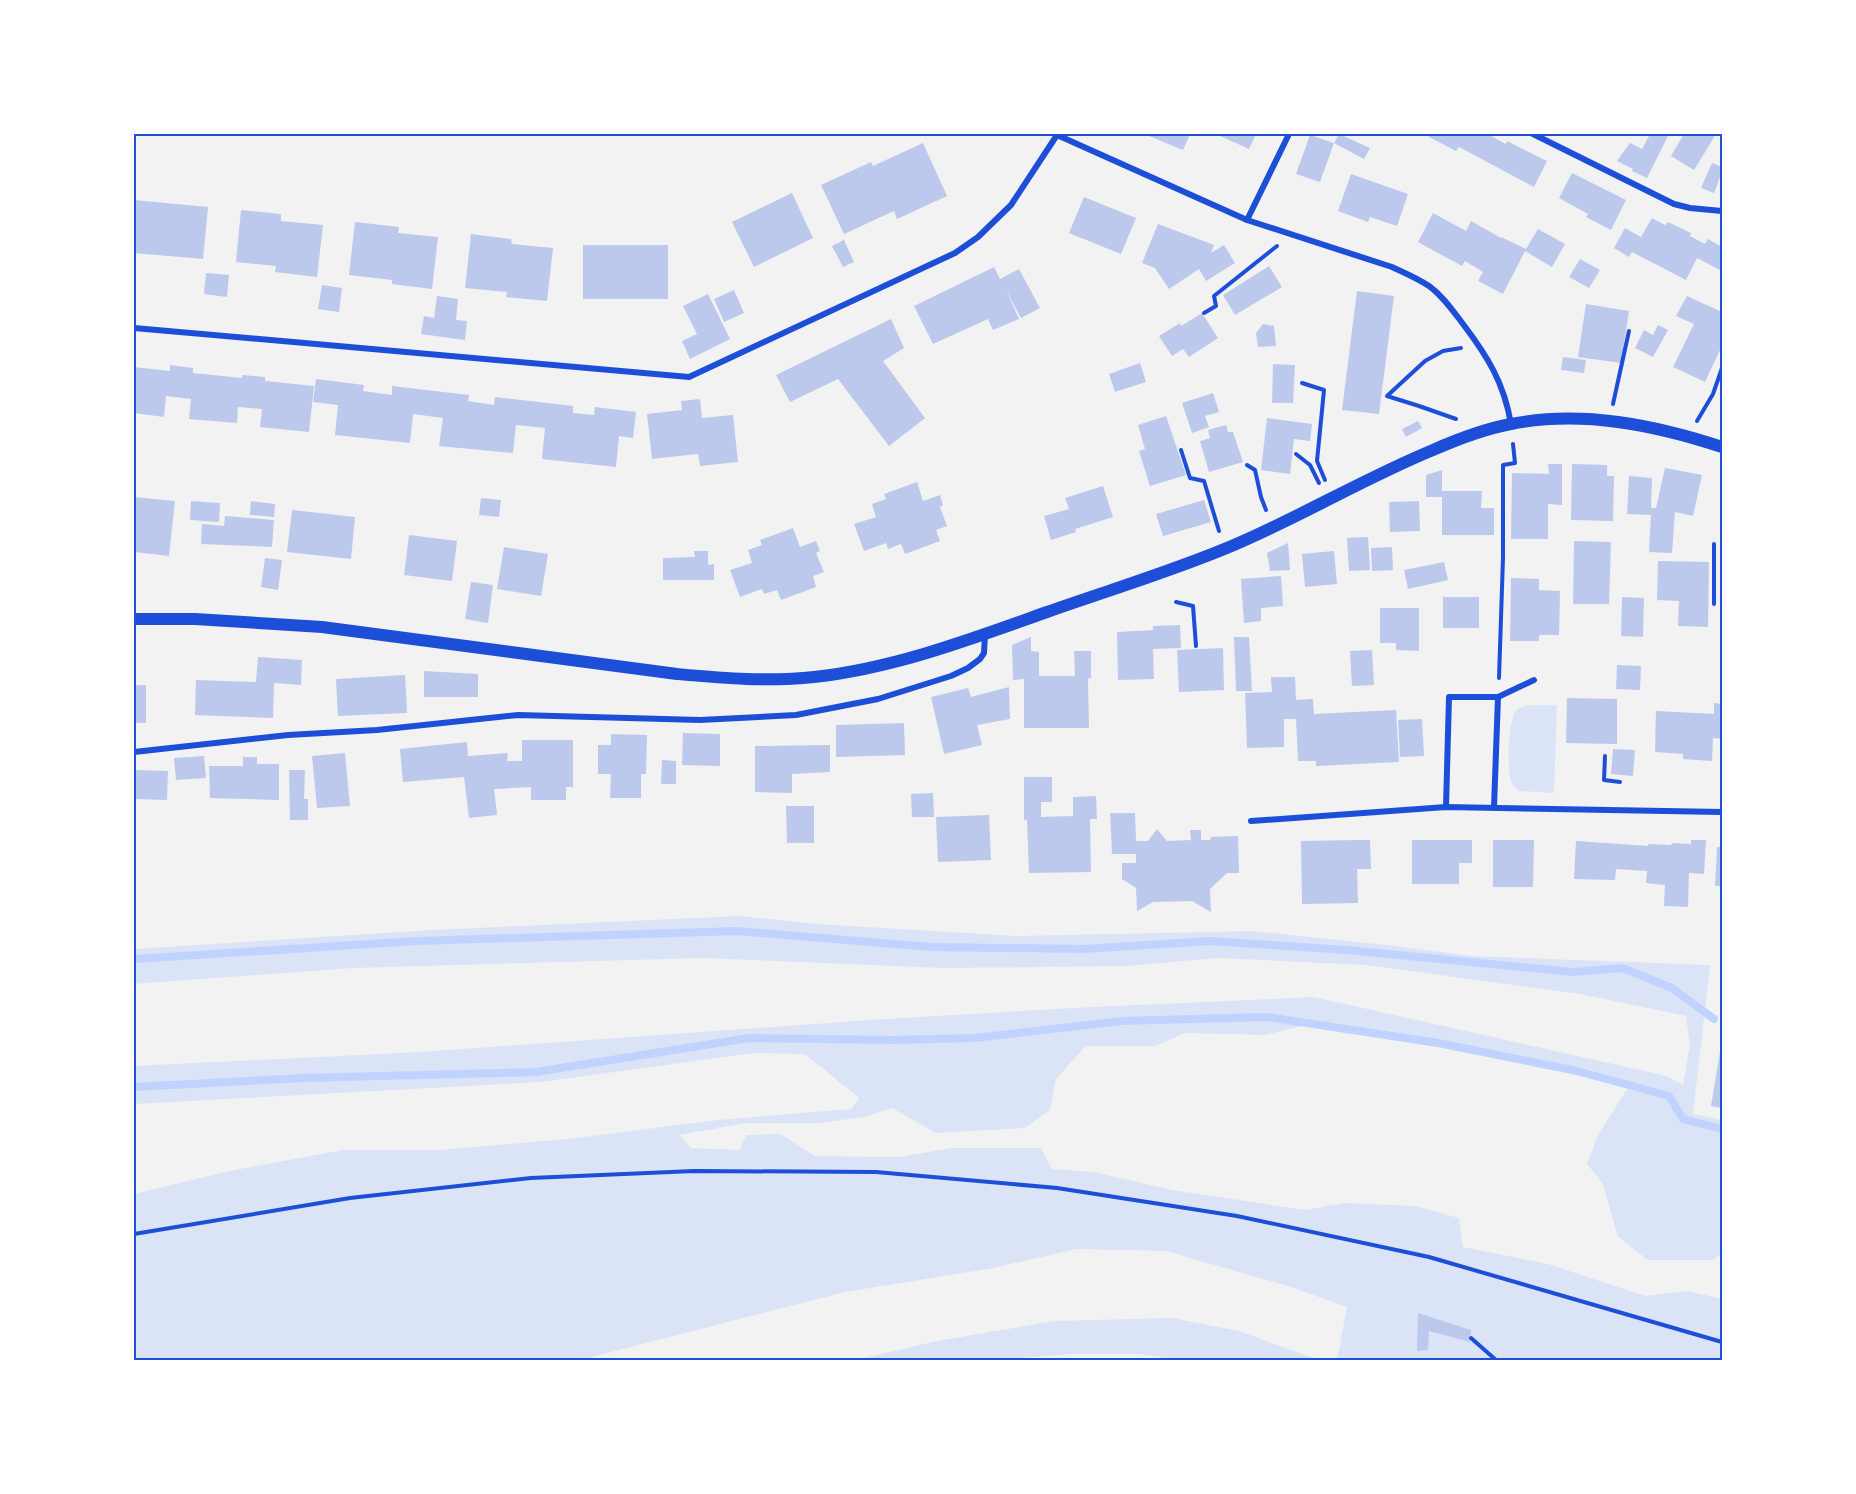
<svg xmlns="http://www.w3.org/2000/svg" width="1856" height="1494" font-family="'Varela Round',sans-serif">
<rect width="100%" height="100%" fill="#f2f2f2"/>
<g fill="#dbe4f7">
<path d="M1557 705 1554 793 1520 791C1516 788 1512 785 1511 781 1507 770 1508 720 1516 711 1524 702 1545 706 1557 705Z"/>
<polygon points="739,916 817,924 1016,936 1254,931 1386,945 1471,956 1710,965 1693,1114 1722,1120 1722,1254 1712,1260 1648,1260 1618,1237 1603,1184 1587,1164 1599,1133 1630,1085 1577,1071 1438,1043 1309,1024 1265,1035 1185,1033 1156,1046 1086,1046 1056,1079 1050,1110 1025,1128 936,1133 892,1108 864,1117 819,1123 746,1123 679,1135 691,1148 740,1150 746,1135 781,1134 815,1156 900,1157 951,1148 1041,1148 1052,1169 1094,1172 1172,1190 1306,1210 1344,1203 1416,1206 1459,1218 1463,1247 1548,1264 1645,1296 1688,1291 1722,1299 1722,1360 1337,1360 1347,1307 1288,1286 1166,1251 1077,1249 988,1269 845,1292 580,1360 134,1360 134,1194 229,1171 343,1150 439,1150 568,1139 718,1120 851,1109 859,1098 805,1054 754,1053 541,1082 134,1104 134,1066 420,1052 885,1019 1091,1007 1314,997 1667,1076 1683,1085 1690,1044 1686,1016 1580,994 1366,965 1217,958 1128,966 941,968 703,958 353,968 134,984 134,949 432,930"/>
<polygon points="1172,1318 1239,1331 1319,1360 1181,1360 1138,1354 1072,1354 991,1360 855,1360 937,1341 1054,1321"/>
</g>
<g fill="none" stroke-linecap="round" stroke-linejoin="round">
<g stroke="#bfd3fe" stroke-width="8">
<polyline points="134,959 417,941 738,931 931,947 1084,949 1211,941 1347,950 1573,972 1623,968 1672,988 1714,1019"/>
<polyline points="134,1087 303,1078 536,1072 749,1038 891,1040 975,1038 1122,1021 1267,1017 1438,1043 1577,1071 1669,1096 1683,1119 1722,1129"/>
</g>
</g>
<g fill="#bdc9ec">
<polygon points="1144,134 1190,134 1183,150"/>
<polygon points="1216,134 1256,134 1249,149"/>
<polygon points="1339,134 1370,148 1364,159 1334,143"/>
<polygon points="1430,134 1492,134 1491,136 1506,144 1507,141 1547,161 1534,187 1459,147 1456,151 1429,137"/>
<polygon points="1650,134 1669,134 1647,178 1632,171 1633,169 1617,161 1630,143 1642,149"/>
<polygon points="1684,134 1716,134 1694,170 1671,156"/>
<polygon points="1310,135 1334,143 1320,182 1296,174"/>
<polygon points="923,143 947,196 897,219 894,211 844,234 821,185 871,162 873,166"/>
<polygon points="1712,163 1722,167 1722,172 1714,193 1701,188"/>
<polygon points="1572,173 1626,200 1611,230 1586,217 1588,214 1559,198"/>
<polygon points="1351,174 1408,194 1397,226 1370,217 1368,222 1338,211"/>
<polygon points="792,193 813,238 754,267 732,222"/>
<polygon points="1084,197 1136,218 1121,254 1069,233"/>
<polygon points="134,200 208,207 203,259 134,253"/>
<polygon points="241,210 281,214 281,221 323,225 317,277 275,272 276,266 236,262"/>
<polygon points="1433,213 1466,231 1471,221 1501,238 1501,237 1526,249 1538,229 1565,244 1552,267 1525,251 1503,294 1478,281 1483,272 1465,261 1462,266 1418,242"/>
<polygon points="1652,218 1665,225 1668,222 1691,233 1690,236 1705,244 1708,239 1722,247 1722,271 1697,258 1686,280 1632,252 1629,257 1614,248 1625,228 1641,237"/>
<polygon points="355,222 399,227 398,233 438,237 432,289 392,284 392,280 349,275"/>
<polygon points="1158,224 1214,245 1211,253 1224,245 1235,263 1206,281 1199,269 1169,289 1155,268 1142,263"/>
<polygon points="471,234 511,239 512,244 553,248 547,301 506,297 507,292 465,288"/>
<polygon points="844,240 854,262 843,267 832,246"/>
<rect x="583" y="245" width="85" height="54"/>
<polygon points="1580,259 1600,270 1589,288 1569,277"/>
<polygon points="1269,266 1282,287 1235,315 1223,295"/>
<polygon points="994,267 1000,279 1019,269 1040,308 1021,318 1006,290 1019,319 993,330 988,319 933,344 914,306"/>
<polygon points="206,273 229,275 227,297 204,294"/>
<polygon points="322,285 342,288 339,312 318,309"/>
<polygon points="734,290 744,313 724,322 714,299"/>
<polygon points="1357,291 1394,296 1379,414 1342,410"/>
<polygon points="708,294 730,339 690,359 682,341 697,334 683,306"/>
<polygon points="437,296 458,299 456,320 467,321 465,340 421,334 424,316 434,318"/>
<polygon points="1687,296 1722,312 1722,346 1705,382 1673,367 1694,324 1676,316"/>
<polygon points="1586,304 1629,311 1621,363 1578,357"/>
<polygon points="1202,313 1218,338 1189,357 1183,349 1172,356 1159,336 1180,323 1181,326"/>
<polygon points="891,319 904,348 883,361 925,418 889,446 838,379 790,402 776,375"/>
<polygon points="1263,324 1274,326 1276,346 1258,347 1256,333"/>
<polygon points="1658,325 1668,330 1653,357 1635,348 1644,330 1653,335"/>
<polygon points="1563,357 1586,360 1584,373 1561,370"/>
<polygon points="1140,363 1146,382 1115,392 1109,374"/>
<polygon points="1273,364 1295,365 1293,403 1272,403"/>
<polygon points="170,365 193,368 193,373 242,378 242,375 254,376 265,377 265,381 314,386 309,432 260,427 262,409 238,407 237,423 189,419 191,399 166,396 164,417 134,413 134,367 170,371"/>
<polygon points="316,379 364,385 363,391 392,395 392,386 469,395 468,401 494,405 495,397 573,406 573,413 594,415 595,407 636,412 633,438 619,436 616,467 542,459 545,428 516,425 513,453 439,446 443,418 413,414 410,443 335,435 338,405 313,402"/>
<polygon points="1213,393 1219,412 1205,416 1209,427 1192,433 1182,403"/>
<polygon points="700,399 702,418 733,415 738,462 700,466 698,454 652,459 647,414 682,410 681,401"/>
<polygon points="1166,416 1186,475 1150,486 1139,451 1145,449 1138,425"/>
<polygon points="1267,418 1312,424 1310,441 1294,439 1290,474 1261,470"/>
<polygon points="1418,421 1422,428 1406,437 1402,429"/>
<polygon points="1226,425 1228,432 1233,432 1243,462 1209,472 1200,441 1210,438 1208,430"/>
<polygon points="1548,464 1562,464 1562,505 1548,504 1548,539 1511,539 1512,473 1549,474"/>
<polygon points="1572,464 1607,465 1607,476 1614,476 1613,521 1571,520"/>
<polygon points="1665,468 1702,475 1693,516 1675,512 1672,553 1649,552 1651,515 1627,514 1629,476 1652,478 1651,508 1656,508"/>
<polygon points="1442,470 1442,491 1482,491 1481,508 1494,508 1494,535 1442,535 1442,497 1426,497 1426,475"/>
<polygon points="917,482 923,501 940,495 943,505 940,507 947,526 936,530 940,541 905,554 901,544 888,549 886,543 864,551 854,524 876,517 872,504 886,499 884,494"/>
<polygon points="1103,486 1113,517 1075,529 1076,532 1051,540 1044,516 1069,509 1065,498"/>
<polygon points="134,497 175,501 169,556 134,552"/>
<polygon points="481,498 501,500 499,517 479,515"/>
<polygon points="1204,500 1211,522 1163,536 1156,514"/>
<polygon points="191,501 220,503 219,522 190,520"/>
<polygon points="251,501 275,504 274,517 250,515"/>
<polygon points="1419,501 1420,531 1390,532 1389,502"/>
<polygon points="292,510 355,517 351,559 287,552"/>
<polygon points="225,516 274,520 272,547 201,544 202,524 224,526"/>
<polygon points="793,528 800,547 816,541 820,551 816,553 824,572 813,576 816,587 781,600 777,590 764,594 762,589 740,597 730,570 752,563 748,550 762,545 760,540"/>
<polygon points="409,535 457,541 452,581 404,575"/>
<polygon points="1368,537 1370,570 1349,571 1347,538"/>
<polygon points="1574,541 1611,542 1609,604 1573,604"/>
<polygon points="1288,543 1290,570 1270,571 1267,553"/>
<polygon points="504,547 548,554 541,596 497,589"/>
<polygon points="1392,547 1393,570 1372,571 1371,548"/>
<polygon points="694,551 708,551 708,565 714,564 714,580 663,580 663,558 695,557"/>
<polygon points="1334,551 1337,584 1305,587 1302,554"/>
<polygon points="265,558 282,560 278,590 261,587"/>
<polygon points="1658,561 1709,562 1708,627 1678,626 1679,601 1657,600"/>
<polygon points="1444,562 1448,580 1408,589 1404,570"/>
<polygon points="1281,576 1283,606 1261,608 1261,621 1244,623 1241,579"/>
<polygon points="1511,578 1539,579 1539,590 1560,591 1559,635 1539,635 1539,641 1510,641"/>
<polygon points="471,582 493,585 488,623 465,619"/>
<rect x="1443" y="597" width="36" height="31"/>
<polygon points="1622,597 1644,598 1643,637 1621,636"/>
<polygon points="1380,608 1419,608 1419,651 1396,650 1396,643 1380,643"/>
<polygon points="1180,625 1181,648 1153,649 1154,679 1118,680 1117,632 1153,630 1153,626"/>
<polygon points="1031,637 1031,651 1039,652 1039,676 1075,676 1074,651 1091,651 1091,678 1088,679 1089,728 1024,728 1024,679 1013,680 1012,645"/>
<polygon points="1234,637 1249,637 1252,691 1236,691"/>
<polygon points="1223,648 1224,690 1179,692 1177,650"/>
<polygon points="1372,650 1374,685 1352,686 1350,651"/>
<polygon points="258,657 302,660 301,685 274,683 273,718 195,715 196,680 256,682"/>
<polygon points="1617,665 1641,666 1640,690 1616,689"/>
<polygon points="424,671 478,674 478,697 424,697"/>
<polygon points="405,675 407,713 338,716 336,679"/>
<polygon points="1271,677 1295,677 1296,700 1313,699 1314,714 1396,710 1399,762 1316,766 1316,761 1298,761 1296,719 1284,719 1284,747 1247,748 1245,693 1272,692"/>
<rect x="134" y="685" width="12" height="38"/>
<polygon points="1009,687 1010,719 977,725 982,745 944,754 931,697 968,688 971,697"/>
<polygon points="1567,698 1617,699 1617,744 1566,743"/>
<polygon points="1714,703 1722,704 1722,739 1713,738 1712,761 1683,759 1683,754 1655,752 1656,711 1714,714"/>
<polygon points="1422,719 1424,756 1400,757 1398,720"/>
<polygon points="904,723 905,755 836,757 836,725"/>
<polygon points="683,733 720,734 720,766 682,765"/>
<polygon points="611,734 647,735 646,774 641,774 641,798 610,798 611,774 598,774 598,745 611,745"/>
<polygon points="522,740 573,740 573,787 566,787 566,800 531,800 531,787 494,789 497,815 469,818 464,777 403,782 400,749 467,742 468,756 508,753 507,761 522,761"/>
<polygon points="830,745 830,772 792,774 792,793 755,792 755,746"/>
<polygon points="1613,749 1635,750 1633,776 1611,774"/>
<polygon points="345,753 350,806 317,808 312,756"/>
<polygon points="204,756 206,778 176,780 174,758"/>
<polygon points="243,757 257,757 257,764 279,764 279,800 210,798 209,766 243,766"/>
<polygon points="662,760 676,761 676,784 661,784"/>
<polygon points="134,770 168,771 167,800 134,799"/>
<polygon points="289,770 305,770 304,799 308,799 308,820 290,820"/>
<polygon points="1024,777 1052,777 1052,802 1041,802 1041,817 1073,816 1073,797 1096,796 1097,819 1090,819 1091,872 1029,873 1027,820 1024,820"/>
<polygon points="933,793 934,817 912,817 911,794"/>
<polygon points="786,806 814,806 814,843 787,843"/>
<polygon points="1110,813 1135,813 1136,841 1148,841 1157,829 1167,841 1191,840 1190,830 1201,830 1201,840 1210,840 1211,837 1238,836 1239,873 1227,873 1210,889 1211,912 1192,901 1153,902 1137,911 1136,888 1122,879 1122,863 1136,863 1136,854 1112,854"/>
<polygon points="989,815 991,860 938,862 936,817"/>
<polygon points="1356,840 1370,840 1371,869 1357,869 1358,903 1302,904 1301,841"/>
<polygon points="1412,840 1472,840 1472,863 1459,863 1459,884 1412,884"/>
<polygon points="1493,840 1534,840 1533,887 1493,887"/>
<polygon points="1691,840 1706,840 1704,874 1689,873 1688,907 1664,906 1665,885 1646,883 1647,871 1616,869 1615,880 1574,879 1576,841 1648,846 1648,844 1671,845 1672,843 1691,844"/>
<polygon points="1717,847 1722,847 1722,886 1715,886"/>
<polygon points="1721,1046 1722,1046 1722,1108 1711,1106"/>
<polygon points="1418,1313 1471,1330 1470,1342 1429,1331 1428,1350 1417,1351"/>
</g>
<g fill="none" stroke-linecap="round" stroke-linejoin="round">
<g stroke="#1d4ed8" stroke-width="4">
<polyline points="1204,313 1216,306 1214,296 1277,246"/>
<polyline points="1302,383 1324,390 1317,461 1325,480"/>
<polyline points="1613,404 1629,331"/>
<polyline points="1456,419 1419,406 1387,396 1425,361 1443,351 1461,348"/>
<polyline points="1697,421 1713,394 1722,368"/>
<polyline points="1181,450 1190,478 1204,481 1219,531"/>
<polyline points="1296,454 1310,465 1319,483"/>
<polyline points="1247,465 1255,470 1261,497 1266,510"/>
<polyline points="1176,602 1193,606 1196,646"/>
<polyline points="1714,604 1714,544"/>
<polyline points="1499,678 1503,558 1503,465 1515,463 1513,444"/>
<polyline points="1605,756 1604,780 1620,782"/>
<polyline points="134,1234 350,1198 531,1178 694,1171 876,1172 1057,1188 1237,1216 1429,1257 1722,1342"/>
<polyline points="1471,1338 1496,1360 1499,1360"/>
</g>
<g stroke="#1d4ed8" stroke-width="6">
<polyline points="1533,134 1674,204 1690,208 1722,211"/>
<polyline points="1247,220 1289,134"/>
<path d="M134 328 689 377 955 253 978 237 1011 205 1057 135 1247 220 1392 267C1405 273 1417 278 1429 286 1443 296 1453 311 1463 324 1488 357 1504 383 1511 424"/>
<polyline points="134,752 288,735 377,730 518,715 700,720 796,715 878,699 951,676 968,668 980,659 984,653 985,634"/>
<polyline points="1446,807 1449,697 1498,697 1534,680"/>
<polyline points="1494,807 1498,697"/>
<polyline points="1251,821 1446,807 1722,812"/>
</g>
<path stroke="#1d4ed8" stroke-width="12" d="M134 619H195L322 627 677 674C723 678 768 682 814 677 895 668 971 639 1047 612 1109 590 1173 571 1234 545 1302 516 1365 478 1433 450 1458 439 1484 429 1511 424 1582 410 1655 425 1722 447"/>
</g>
<rect width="1856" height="1494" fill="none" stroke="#ffffff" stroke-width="270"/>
<rect x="135" y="135" width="1586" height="1224" fill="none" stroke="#1d4ed8" stroke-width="2"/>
</svg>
